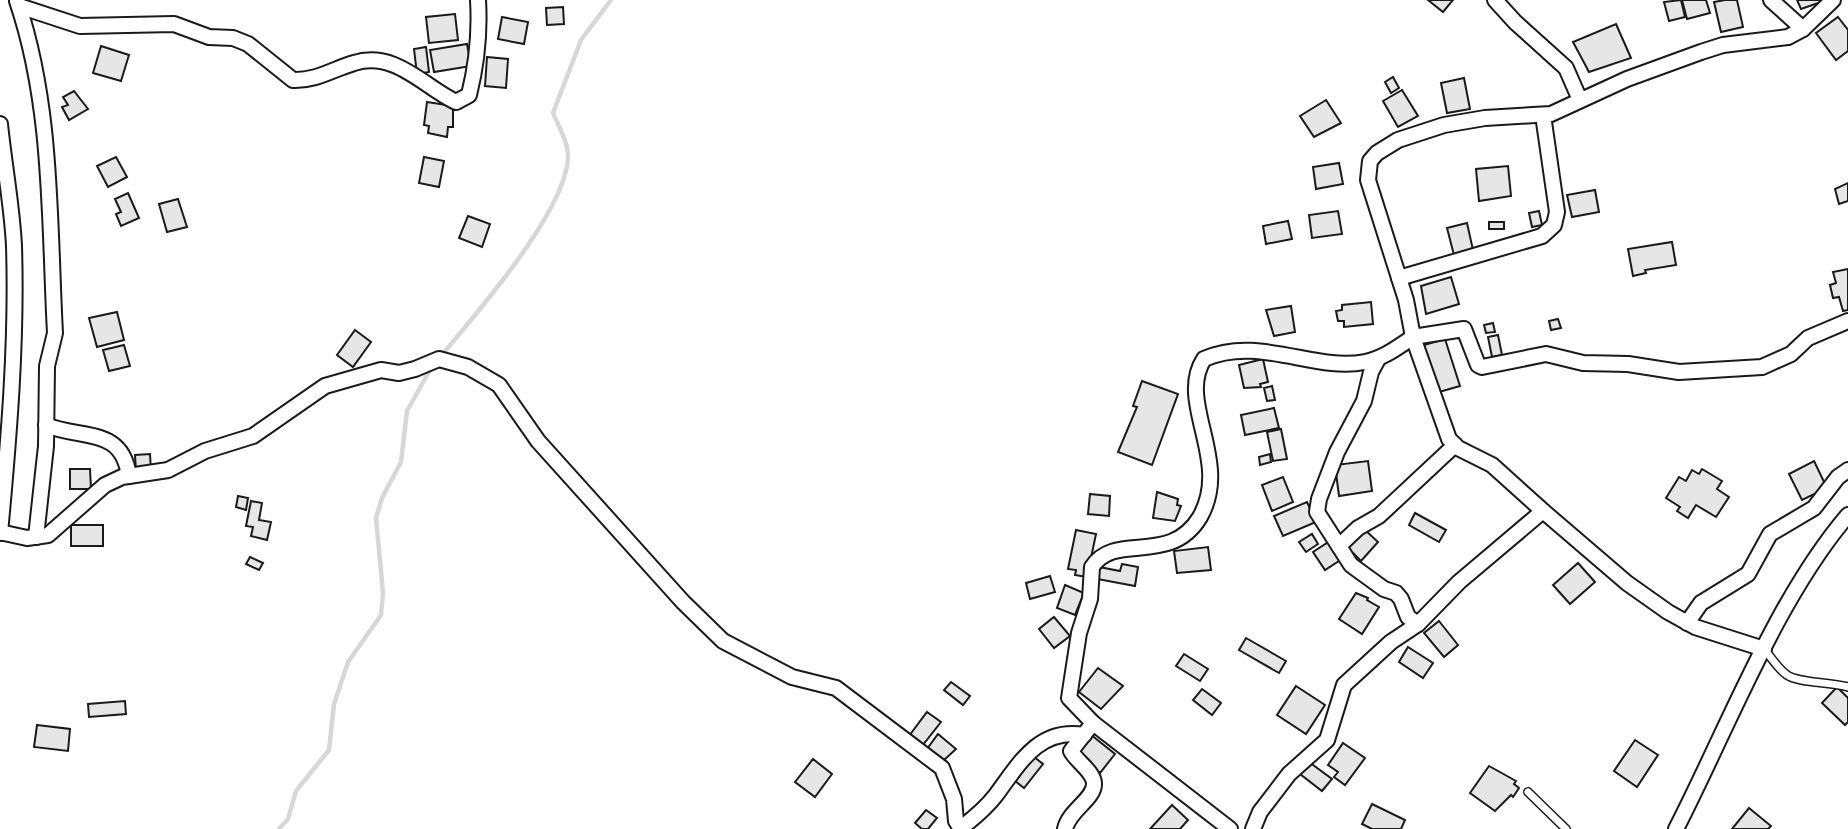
<svg xmlns="http://www.w3.org/2000/svg" width="1848" height="829" font-family="'Roboto Condensed',sans-serif">
<rect width="100%" height="100%" fill="#fff"/>
<g fill="none" stroke-linecap="round" stroke-linejoin="round">
<g stroke="#d7d7d7" stroke-width="4.5">
<path d="M441 356C475 315 571 206 568 153 567 140 558 125 553 113L581 40 611 0"/>
<polyline points="279,829 288,819 296,791 329,750 334,704 348,662 381,615 383,593 376,518 382,498 401,462 407,411 431,368"/>
</g>
</g>
<g fill="#e6e6e6" stroke="#1a1a1a" stroke-width="2">
<polygon points="1428,0 1453,0 1443,12"/>
<polygon points="1681,0 1685,17 1669,21 1664,2"/>
<polygon points="1682,0 1706,0 1710,13 1687,19"/>
<polygon points="1725,0 1737,0 1743,27 1721,32 1714,2"/>
<polygon points="1797,0 1823,0 1824,1 1801,9"/>
<polygon points="563,7 564,24 547,25 546,8"/>
<polygon points="455,14 458,40 429,43 426,17"/>
<polygon points="502,17 528,22 524,44 498,39"/>
<polygon points="1838,17 1848,30 1848,51 1836,60 1816,33"/>
<polygon points="1616,24 1631,58 1589,72 1573,42"/>
<polygon points="467,44 471,66 434,72 430,50"/>
<polygon points="101,46 129,55 121,81 93,73"/>
<polygon points="426,47 429,72 417,74 414,49"/>
<polygon points="487,57 508,59 506,88 485,86"/>
<polygon points="1393,77 1399,88 1391,93 1385,82"/>
<polygon points="1464,78 1470,109 1447,113 1441,83"/>
<polygon points="1402,90 1418,116 1398,127 1383,101"/>
<polygon points="74,91 88,109 69,120 62,107 68,105 63,97"/>
<polygon points="1326,100 1341,123 1314,137 1300,116"/>
<polygon points="427,102 453,106 453,127 448,127 447,137 428,133 429,126 424,125"/>
<polygon points="116,157 127,177 108,187 97,166"/>
<polygon points="424,157 444,161 439,187 419,183"/>
<polygon points="1339,163 1343,184 1316,189 1313,167"/>
<polygon points="1508,166 1511,196 1479,201 1476,169"/>
<polygon points="1848,183 1848,201 1839,204 1835,189"/>
<polygon points="1595,190 1599,212 1572,217 1567,195"/>
<polygon points="128,193 139,218 121,226 116,214 121,212 115,199"/>
<polygon points="178,199 187,227 167,232 159,204"/>
<polygon points="1338,211 1342,234 1312,238 1309,215"/>
<polygon points="1539,211 1542,225 1532,227 1529,213"/>
<polygon points="468,216 490,224 482,247 459,238"/>
<polygon points="1288,221 1292,239 1266,244 1263,226"/>
<rect x="1489" y="222" width="15" height="7"/>
<polygon points="1467,223 1473,250 1454,255 1447,228"/>
<polygon points="1672,242 1676,265 1645,270 1646,273 1633,276 1628,249"/>
<polygon points="1848,269 1848,310 1843,311 1839,297 1833,298 1830,285 1836,283 1833,272"/>
<polygon points="1451,277 1459,304 1426,314 1421,286"/>
<polygon points="1371,302 1373,324 1344,327 1344,321 1338,321 1336,311 1342,310 1342,305"/>
<polygon points="1291,306 1295,332 1274,336 1266,310"/>
<polygon points="117,312 124,340 97,347 89,318"/>
<polygon points="1558,319 1561,328 1551,330 1549,321"/>
<polygon points="1493,323 1495,332 1486,333 1484,325"/>
<polygon points="355,330 371,342 353,367 337,355"/>
<polygon points="1498,335 1502,355 1492,357 1488,337"/>
<polygon points="1445,339 1460,386 1439,392 1424,345"/>
<polygon points="124,345 130,366 109,371 103,350"/>
<polygon points="1263,359 1268,382 1260,384 1261,387 1244,388 1239,365"/>
<polygon points="1142,381 1178,394 1152,465 1118,452 1137,407 1133,406"/>
<polygon points="1272,386 1275,400 1267,401 1264,388"/>
<polygon points="1274,408 1279,428 1245,435 1241,415"/>
<polygon points="1281,429 1287,459 1273,461 1267,432"/>
<polygon points="150,454 151,471 136,471 135,455"/>
<polygon points="1270,454 1271,462 1260,465 1259,457"/>
<polygon points="1368,461 1372,491 1339,496 1335,465"/>
<polygon points="1814,461 1827,488 1802,500 1789,474"/>
<polygon points="70,469 90,469 91,489 70,489"/>
<polygon points="1702,469 1722,481 1717,489 1729,497 1716,517 1696,505 1688,518 1677,511 1680,507 1666,498 1679,477 1686,481 1692,470 1699,474"/>
<polygon points="1283,477 1293,502 1272,511 1262,485"/>
<polygon points="1157,492 1178,499 1177,505 1181,506 1175,521 1153,518"/>
<polygon points="1090,494 1110,496 1109,516 1088,514"/>
<polygon points="238,496 248,498 246,510 236,507"/>
<polygon points="251,501 262,503 259,520 271,522 267,540 251,536 253,527 246,526"/>
<polygon points="1307,502 1316,522 1283,536 1274,516"/>
<polygon points="1415,513 1446,530 1439,542 1409,525"/>
<rect x="71" y="525" width="32" height="21"/>
<polygon points="1363,528 1378,542 1361,561 1346,546"/>
<polygon points="1076,530 1096,534 1087,577 1075,575 1076,570 1068,569"/>
<polygon points="1312,534 1318,544 1306,552 1299,542"/>
<polygon points="1330,541 1342,559 1325,570 1313,552"/>
<polygon points="1208,547 1211,570 1177,573 1174,551"/>
<polygon points="250,557 263,563 259,570 246,564"/>
<polygon points="1578,563 1595,582 1570,604 1553,585"/>
<polygon points="1122,564 1138,567 1135,586 1092,578 1094,566 1120,571"/>
<polygon points="1050,576 1055,592 1030,599 1026,583"/>
<polygon points="1065,585 1084,593 1075,615 1057,608"/>
<polygon points="1356,593 1368,598 1367,600 1379,607 1362,634 1339,619"/>
<polygon points="1054,617 1070,636 1054,648 1039,629"/>
<polygon points="1439,621 1458,645 1444,657 1424,633"/>
<polygon points="1246,638 1286,661 1279,673 1239,650"/>
<polygon points="1408,647 1433,663 1423,678 1399,662"/>
<polygon points="1184,654 1208,669 1200,681 1176,666"/>
<polygon points="1098,668 1123,686 1101,709 1079,692"/>
<polygon points="951,682 970,696 963,705 944,690"/>
<polygon points="1296,686 1325,705 1306,734 1277,715"/>
<polygon points="1837,687 1848,698 1848,722 1845,725 1822,703"/>
<polygon points="1202,689 1221,703 1212,715 1193,700"/>
<polygon points="125,701 126,714 89,717 88,704"/>
<polygon points="927,712 941,722 922,746 909,736"/>
<polygon points="37,725 70,729 68,751 34,747"/>
<polygon points="938,734 956,749 943,761 927,749"/>
<polygon points="1090,734 1115,754 1100,773 1075,752"/>
<polygon points="1635,740 1658,755 1637,787 1614,771"/>
<polygon points="1343,743 1365,758 1345,785 1334,777 1338,772 1328,765"/>
<polygon points="1029,753 1043,764 1024,788 1010,777"/>
<polygon points="813,759 832,774 815,797 795,782"/>
<polygon points="1309,762 1332,779 1322,791 1300,774"/>
<polygon points="1489,766 1516,781 1514,784 1519,788 1513,797 1511,795 1495,811 1470,793"/>
<polygon points="1372,804 1405,820 1401,829 1372,829 1362,824"/>
<polygon points="1172,805 1188,820 1180,829 1150,829"/>
<polygon points="1749,808 1771,826 1768,829 1732,829"/>
<polygon points="926,810 937,818 928,829 922,829 915,823"/>
</g>
<g fill="none" stroke-linecap="round" stroke-linejoin="round">
<g stroke="#1a1a1a" stroke-width="10">
<g id="lane">
<path d="M1764 649C1771 657 1778 669 1787 675 1798 683 1831 682 1848 687"/>
<polyline points="1528,792 1566,829"/>
</g>
</g>
<g stroke="#1a1a1a" stroke-width="18">
<g id="street">
<polyline points="1495,0 1515,22 1566,68 1580,100"/>
<polyline points="1771,0 1803,29"/>
<path d="M17 1C53 107 49 222 55 333L47 366 46 446 36 537"/>
<path d="M19 6 80 26 174 24 209 37 233 38 248 44 293 80C316 81 333 69 354 63 395 50 424 87 456 102L469 95C477 63 480 33 478 0"/>
<path d="M0 124C4 164 12 205 14 246 17 342 9 437 0 533"/>
<polyline points="1399,278 1542,236 1554,225 1557,212 1543,115"/>
<polyline points="1378,359 1371,372 1364,401 1337,452 1319,499 1317,512 1351,565 1384,589 1396,593 1401,599 1408,617 1418,624"/>
<path d="M46 425C82 440 122 426 129 476"/>
<polyline points="1543,511 1492,465 1458,448 1449,439 1413,337 1464,329 1478,365 1482,367 1546,354 1583,363 1628,364 1679,372 1762,367 1791,354 1808,338 1848,321"/>
<polyline points="0,532 27,538 48,535 105,485 122,477 168,470 205,451 253,436 325,386 381,370 399,373 415,369 439,359 468,367 499,385 538,441 683,602 723,641 792,677 836,688 942,768 954,799 956,821 961,829"/>
<polyline points="1339,546 1358,528 1379,516 1455,445"/>
<polyline points="1687,623 1701,603 1748,574 1770,534 1814,508 1838,477 1848,470"/>
<path d="M1093 723 1069 698 1079 633 1090 599 1092 567C1115 531 1170 567 1200 517 1232 461 1176 402 1204 359 1259 335 1314 372 1365 362 1384 358 1398 347 1413 337L1406 300 1368 180 1370 161 1377 153 1398 140 1444 125 1485 118 1551 114 1627 79 1701 52 1723 45 1788 37 1803 29 1833 0"/>
<path d="M961 828C974 818 986 808 996 795 1019 764 1039 727 1084 735"/>
<path d="M1065 829C1069 810 1095 799 1094 783 1093 771 1076 761 1071 751L1093 723 1230 829"/>
<polyline points="1253,829 1260,812 1289,774 1327,740 1344,685 1391,642 1418,624 1459,582 1543,511 1627,583 1668,612 1695,627 1764,649"/>
<path d="M1676 829C1727 730 1776 599 1848 515"/>
</g>
</g>
<use href="#lane" stroke="#fff" stroke-width="7"/>
<use href="#street" stroke="#fff" stroke-width="14"/>
</g>
</svg>
